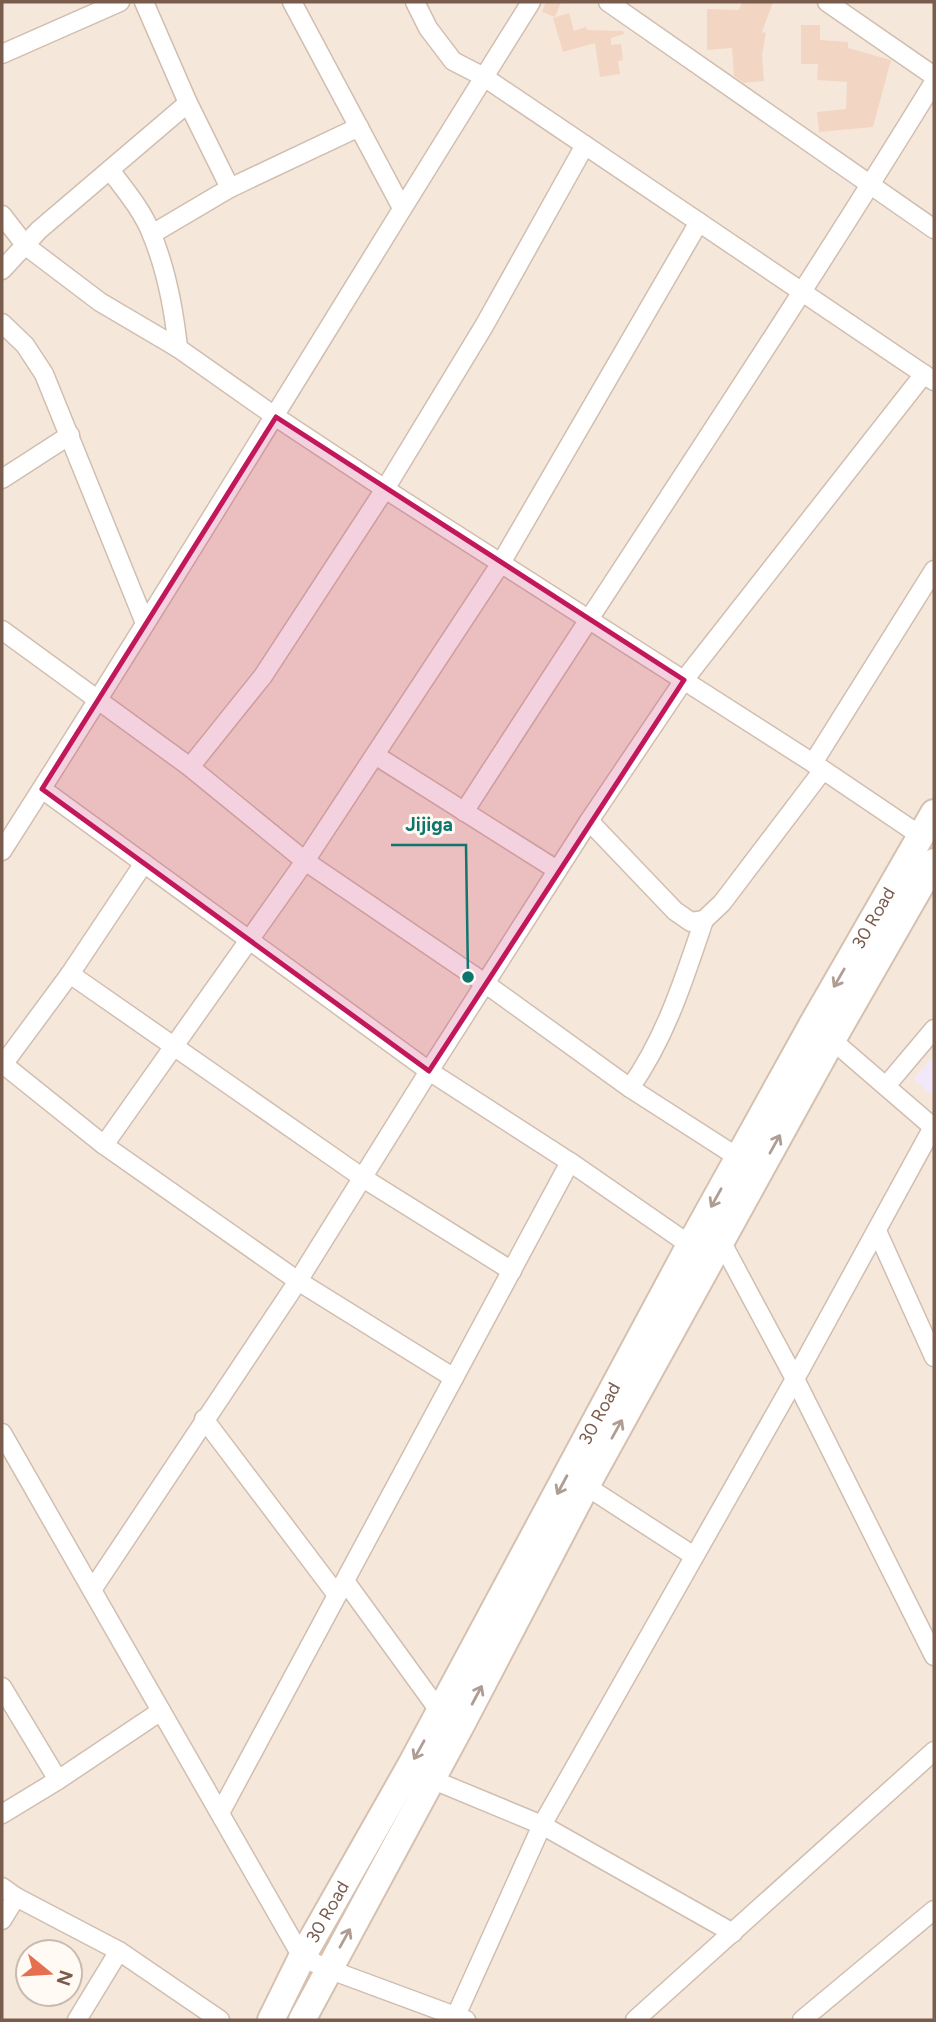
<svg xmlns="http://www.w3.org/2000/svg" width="936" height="2022" font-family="Figtree,sans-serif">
<rect width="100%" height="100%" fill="#fdf6ec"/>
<path fill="#f5e8da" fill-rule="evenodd" d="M2 2H934V2020H2ZM28 1952H70V1994H28Z"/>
<polygon fill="#f3e8fa" points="934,1055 934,1097 914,1079"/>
<g fill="#f3d5c3">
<polygon points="546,2 561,2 555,17 542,12"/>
<polygon points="742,2 773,2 762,32 766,33 762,55 764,81 744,83 734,76 732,48 707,50 707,9 739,10"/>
<polygon points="569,13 574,31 586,27 587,30 623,31 624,34 611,38 611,45 621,44 623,60 618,61 620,74 600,77 595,43 563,52 553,18"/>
<polygon points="801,25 820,25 820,40 848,42 848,48 891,60 873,127 819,132 817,112 846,109 847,82 817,80 818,64 801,64"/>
</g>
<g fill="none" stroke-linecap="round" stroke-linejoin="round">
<g stroke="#d1beb0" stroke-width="21">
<g id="minor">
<polyline points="144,2 188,103 230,188"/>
<polyline points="292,2 402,208"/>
<polyline points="415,2 428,28 453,61 484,77 934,381"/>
<polyline points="608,2 934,229"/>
<polyline points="827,2 934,76"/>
<polyline points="2,54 120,2"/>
<path d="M110 170C125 190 143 211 152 235 166 269 174 311 178 348"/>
<polyline points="2,215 26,246 100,302 178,348 276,417 385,489 813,763 921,836"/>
<polyline points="152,234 230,188 359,127"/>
<polyline points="2,270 39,230 188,103"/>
<polyline points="2,323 25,345 44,374 145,623"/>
<polyline points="2,479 70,435"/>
<polyline points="2,630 190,767 305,861 486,984 630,1088 739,1158"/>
<polyline points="375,755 557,870"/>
<polyline points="813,763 934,570"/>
<polyline points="190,767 263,676 385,489 484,326 585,145"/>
<polyline points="42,789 429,1071 570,1162 690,1245"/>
<path d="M464 812C620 569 782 329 934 82"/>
<polyline points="589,821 675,911 691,922 704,920 722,903 823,770"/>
<path d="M2 851C182 570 354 284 531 2"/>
<polyline points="70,974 363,1178 512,1271"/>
<polyline points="832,1040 934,1128"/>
<polyline points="3,1064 104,1145 298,1281 454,1378"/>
<polyline points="2,1066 70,974 144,863"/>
<polyline points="886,1086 934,1029"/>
<path d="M630 1088C666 1037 684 979 704 920"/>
<polyline points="104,1145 305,861 501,563 699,222"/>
<polyline points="877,1231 934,1357"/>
<polyline points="721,1241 795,1379 934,1656"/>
<polyline points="204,1419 337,1595"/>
<polyline points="2,1433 302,1957 328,1969 466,2020"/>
<polyline points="586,1486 694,1556"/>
<polyline points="345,1581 440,1712"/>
<polyline points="92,1590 298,1281 429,1071 589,821 684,680 924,374"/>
<polyline points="2,1687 58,1780"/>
<polyline points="431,1779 542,1825 733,1933"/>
<polyline points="220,1813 570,1162"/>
<polyline points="2,1814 58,1780 161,1711"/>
<polyline points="2,1887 16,1897 119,1951 220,2020"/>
<polyline points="2,1920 16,1897"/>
<polyline points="77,2020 119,1951"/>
<polyline points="454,2020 542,1825 795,1379 933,1127"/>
<polyline points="635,2020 934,1751"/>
<polyline points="802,2020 934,1910"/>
</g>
</g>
<g stroke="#d6c0b0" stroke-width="30">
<g id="secondary">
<path id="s1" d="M271 2020 302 1957 411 1765 690 1245 812 1025 934 813"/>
<polyline points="302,2020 460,1727 586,1486 832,1040 934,862"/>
</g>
</g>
<use href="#minor" stroke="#fff" stroke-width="18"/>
<use href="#secondary" stroke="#fff" stroke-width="26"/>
</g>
<defs><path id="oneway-shaft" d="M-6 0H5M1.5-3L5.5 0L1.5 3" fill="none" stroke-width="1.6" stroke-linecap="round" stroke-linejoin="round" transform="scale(1.75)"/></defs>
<g stroke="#af9d94">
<use href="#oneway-shaft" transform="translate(839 978) rotate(120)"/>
<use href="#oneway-shaft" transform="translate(775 1144) rotate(-61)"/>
<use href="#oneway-shaft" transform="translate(716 1198) rotate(119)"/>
<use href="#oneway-shaft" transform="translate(617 1429) rotate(-61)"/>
<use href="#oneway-shaft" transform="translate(562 1485) rotate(118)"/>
<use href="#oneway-shaft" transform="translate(477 1695) rotate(-62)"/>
<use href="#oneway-shaft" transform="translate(419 1750) rotate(119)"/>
<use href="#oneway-shaft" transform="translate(345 1938) rotate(-61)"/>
</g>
<path fill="#c2185b" fill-opacity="0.2" stroke="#c2185b" stroke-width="5" stroke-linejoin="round" d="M276 417 684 680 429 1071 42 789Z"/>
<g text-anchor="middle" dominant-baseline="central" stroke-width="6" stroke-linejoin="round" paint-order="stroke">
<g font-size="18" fill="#7a5c4d" stroke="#fffaf3">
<text stroke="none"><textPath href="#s1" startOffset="1256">30 Road</textPath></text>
<text stroke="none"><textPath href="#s1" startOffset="690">30 Road</textPath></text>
<text stroke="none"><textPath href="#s1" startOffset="122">30 Road</textPath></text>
</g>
</g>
<path fill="none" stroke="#0f766e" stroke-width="2.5" d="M468 977L466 845H391"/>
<circle fill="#0f766e" stroke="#fffaf3" stroke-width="2.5" cx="468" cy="977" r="7"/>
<g font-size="19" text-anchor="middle" font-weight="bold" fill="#0f766e" stroke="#fffaf3" stroke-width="6" stroke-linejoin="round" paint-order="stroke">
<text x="429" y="831">Jijiga</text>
</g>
<rect width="936" height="2022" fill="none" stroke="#7a5c4d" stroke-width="7"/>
<g transform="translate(49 1973) rotate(108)"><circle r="33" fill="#fffaf3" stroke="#cabbb1" stroke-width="2"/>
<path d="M0-5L12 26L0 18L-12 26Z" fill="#e76f51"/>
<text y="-10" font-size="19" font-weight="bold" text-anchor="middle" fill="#7a5c4d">N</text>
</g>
</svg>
